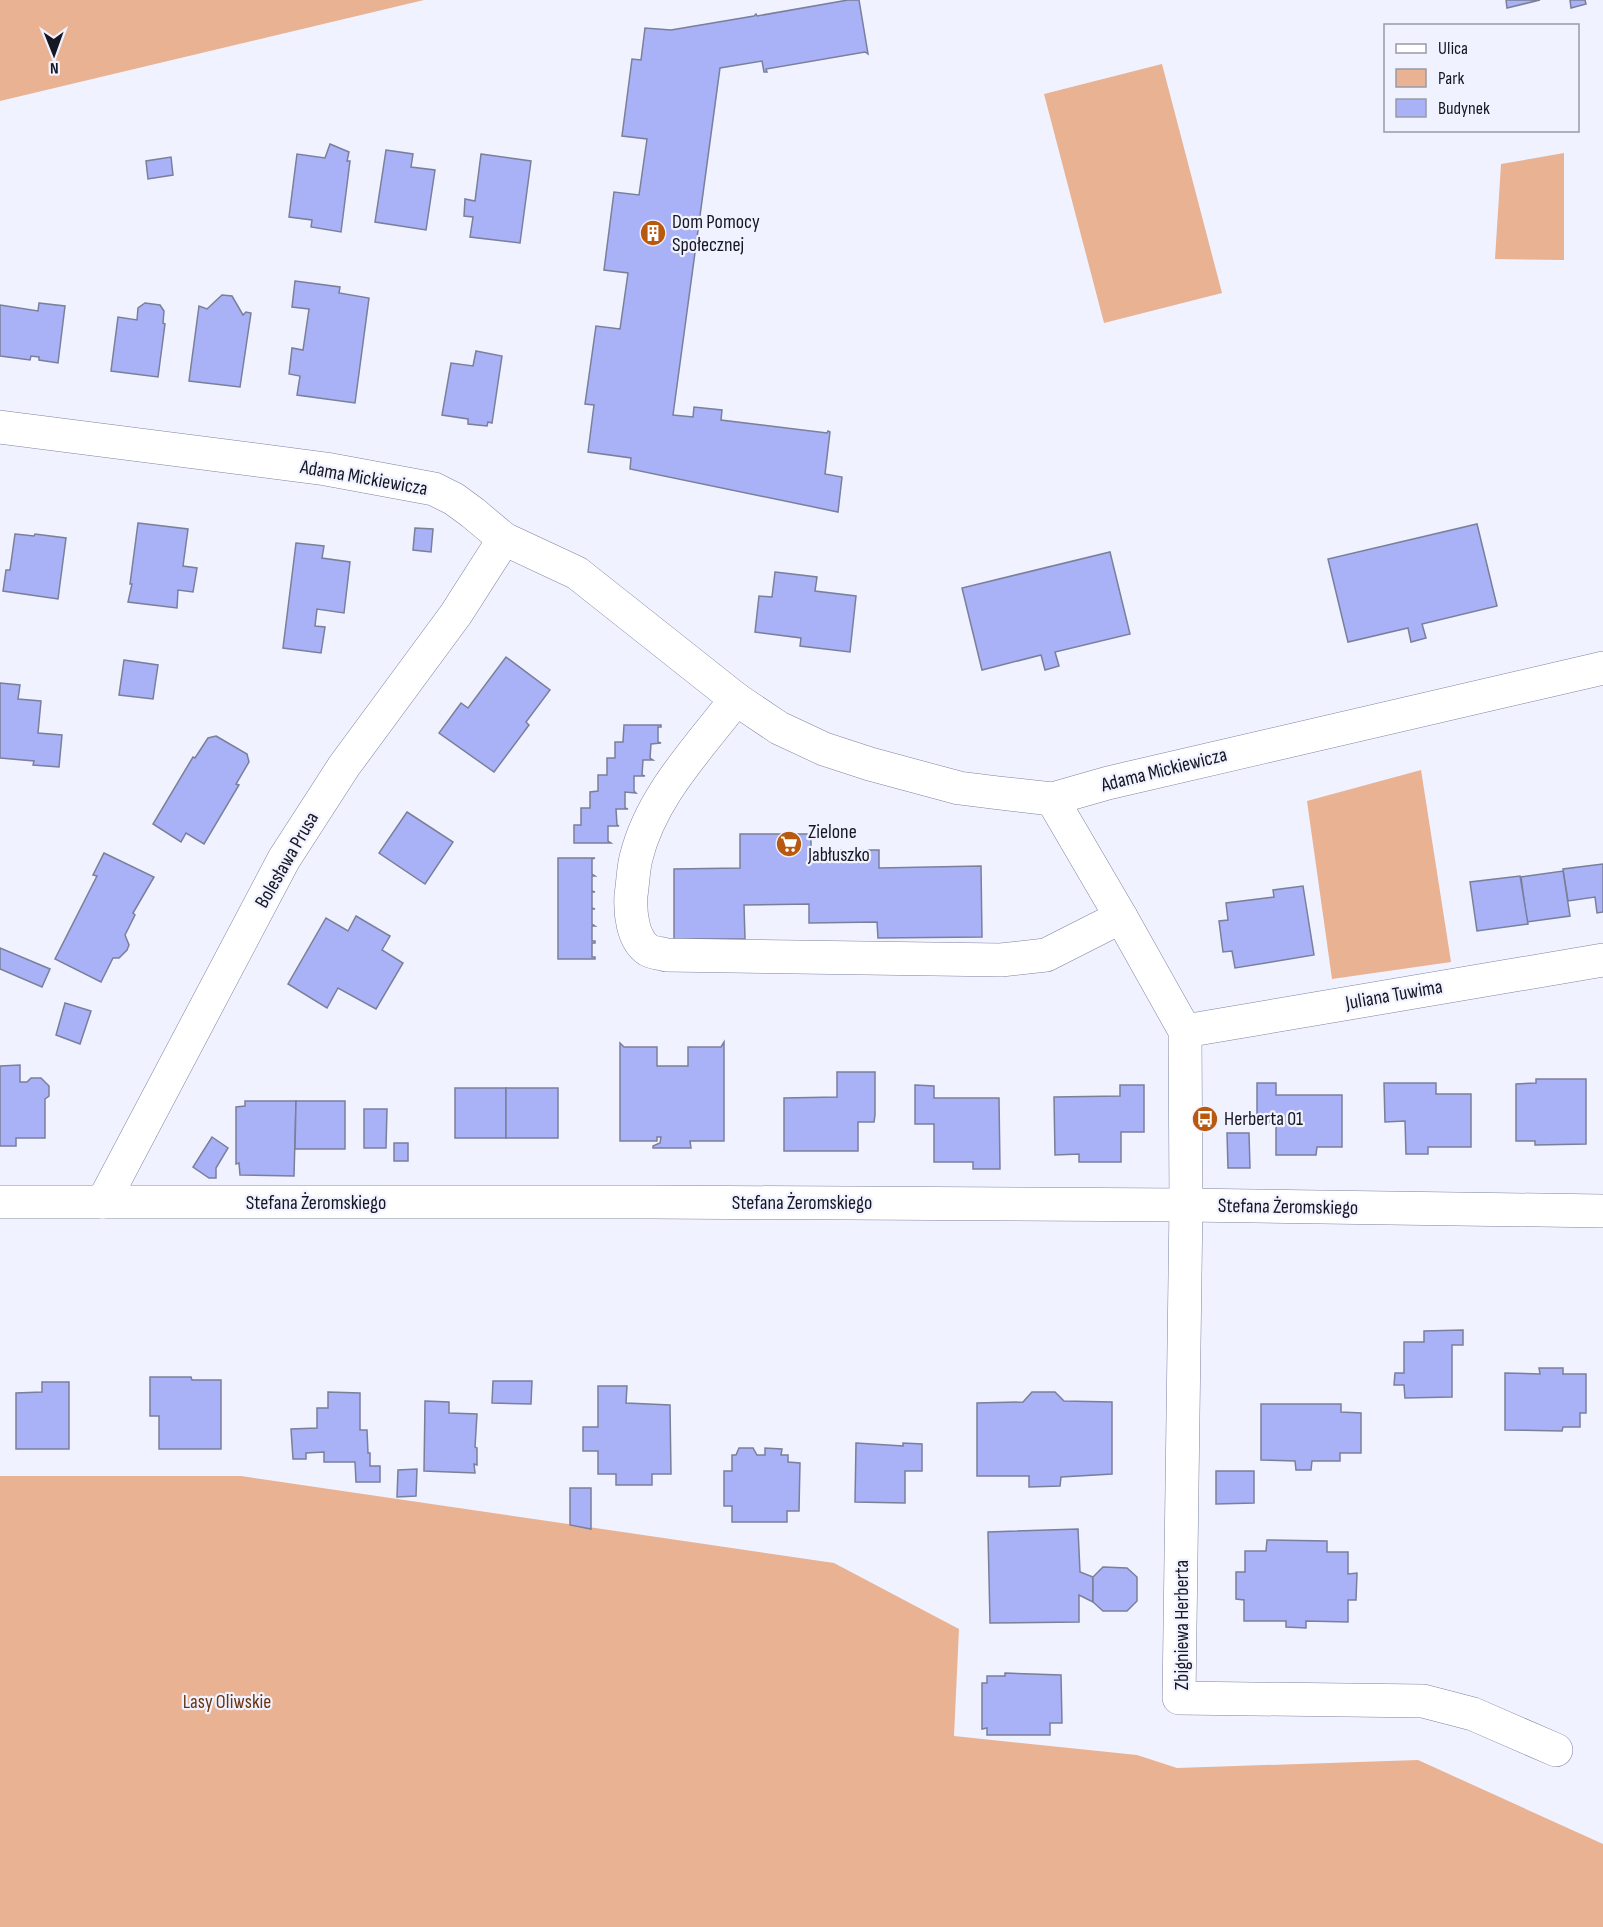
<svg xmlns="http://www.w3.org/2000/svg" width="1603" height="1927" font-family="'Sofia Sans Condensed',sans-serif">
<rect width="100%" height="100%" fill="#f0f2ff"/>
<g fill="#e9b293">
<polygon points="0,0 424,0 0,101"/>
<polygon points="1162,64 1222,293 1104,323 1044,94"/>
<polygon points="1564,153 1564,260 1495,259 1501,164"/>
<polygon points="1421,770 1451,962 1332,979 1307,801"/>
<polygon points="0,1476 241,1476 834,1563 959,1629 954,1736 1137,1755 1177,1768 1418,1760 1603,1844 1603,1927 0,1927"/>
</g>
<g fill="#a9b2f6" stroke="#7a7f9a" stroke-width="1.5">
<polygon points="848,0 859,0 868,54 865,52 766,69 767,72 764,72 762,61 720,68 673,415 693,417 694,407 722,410 721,420 827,433 828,431 830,432 825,474 842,477 838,512 630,469 631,458 588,452 594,405 585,404 596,326 620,329 628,273 604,270 614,192 639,195 647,139 622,136 632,59 641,60 645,28 671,30 754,16 756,14 757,16"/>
<polygon points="1506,0 1540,0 1507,8"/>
<polygon points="1570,0 1585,0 1586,4 1571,8"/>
<polygon points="330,144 349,152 347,161 350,161 341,232 311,227 312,220 289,217 297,154 325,158"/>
<polygon points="386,150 413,154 411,167 435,170 426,230 375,222"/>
<polygon points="481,154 531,161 520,243 470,237 473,217 464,216 465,199 475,201"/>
<polygon points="171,157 173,175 148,179 146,161"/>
<polygon points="295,281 340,287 339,293 369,298 355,403 297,395 300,376 289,374 292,348 303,350 309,309 292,307"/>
<polygon points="222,295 232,296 243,315 246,312 251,313 240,387 189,381 199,306 207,309"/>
<polygon points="39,303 65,306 58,363 39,360 39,357 31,356 30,360 0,356 0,305 38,311"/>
<polygon points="145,303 160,305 164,311 163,323 165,324 158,377 111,371 118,317 137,320 138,308"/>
<polygon points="476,351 502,356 492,423 488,422 487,426 468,424 468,419 442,415 451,363 473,366"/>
<polygon points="138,523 188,529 183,566 197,568 193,592 178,590 177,608 128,602 132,584 130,584"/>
<polygon points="1477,524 1497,606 1422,624 1426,638 1411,642 1408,628 1348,642 1328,559"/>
<polygon points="415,528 433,529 431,552 413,550"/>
<polygon points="15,534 34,536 35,534 66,538 58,599 3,591 6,570 10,570"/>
<polygon points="296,543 324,546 322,558 350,562 344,613 317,609 315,626 325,627 321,653 283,648"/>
<polygon points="1110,552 1130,634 1055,652 1059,666 1045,670 1041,655 982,670 962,588"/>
<polygon points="775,572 817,577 815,591 856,596 850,652 800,646 801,638 755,632 759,596 772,597"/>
<polygon points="506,657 550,690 526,722 529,725 494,772 439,733 461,703 468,708"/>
<polygon points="124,660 158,665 153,699 119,695"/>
<polygon points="0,683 20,685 18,699 41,701 38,733 62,735 59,767 33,765 34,761 0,758"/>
<polygon points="624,725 661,725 661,727 658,727 658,742 661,743 651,744 650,758 653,760 643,760 642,775 645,776 634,776 634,791 636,793 625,792 625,808 628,809 616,809 617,825 619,826 608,826 608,841 611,843 574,843 574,825 581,825 581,808 590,808 590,792 598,791 598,775 607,775 607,758 615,758 615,742 623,742"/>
<polygon points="216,736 247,754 249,762 236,784 239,785 204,844 186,833 181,842 153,824 193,757 195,758 208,738"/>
<polygon points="407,812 453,842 425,884 379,853"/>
<polygon points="740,834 811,834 811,850 879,850 879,868 981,866 982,937 878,938 877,922 809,923 809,904 744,905 745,939 674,939 674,869 740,868"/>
<polygon points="104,853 154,877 133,913 135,915 125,935 129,945 127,950 119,958 113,958 101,982 55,959 97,876 93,875"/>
<polygon points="558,858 595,858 592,859 592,874 595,876 592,876 592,891 595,892 592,892 592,908 595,909 592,909 592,924 595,926 592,926 592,941 595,941 595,943 592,943 592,957 595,957 595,959 558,959"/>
<polygon points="1603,864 1603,912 1597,913 1595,897 1568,901 1563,869"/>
<polygon points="1563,871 1570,916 1527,922 1521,877"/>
<polygon points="1520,876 1528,924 1477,931 1470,882"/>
<polygon points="1303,886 1314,955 1235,968 1232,951 1223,952 1219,921 1228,920 1226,903 1274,897 1273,890"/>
<polygon points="356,916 390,936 382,950 403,963 376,1009 338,988 327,1008 288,984 326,918 348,931"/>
<polygon points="0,948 50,969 42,987 0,969"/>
<polygon points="65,1003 91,1011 80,1044 56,1035"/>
<polygon points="724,1042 724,1141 690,1141 691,1148 653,1148 653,1146 660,1143 661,1137 657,1137 657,1141 620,1141 620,1043 624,1047 657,1047 657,1066 688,1066 688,1047 721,1047"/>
<polygon points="20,1065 20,1082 27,1082 31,1078 41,1078 49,1086 49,1096 45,1099 45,1138 16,1138 16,1146 0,1146 0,1066"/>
<polygon points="837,1072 875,1072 875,1115 874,1122 858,1122 858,1151 784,1151 784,1098 837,1097"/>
<polygon points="1536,1079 1586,1079 1586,1144 1535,1145 1535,1141 1516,1141 1516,1084 1536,1083"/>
<polygon points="1257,1083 1276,1083 1276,1095 1342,1095 1342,1147 1317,1147 1316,1155 1276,1155 1276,1122 1257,1122"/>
<polygon points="1384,1083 1436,1083 1436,1094 1471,1094 1471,1147 1428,1147 1428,1154 1406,1154 1405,1121 1385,1122"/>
<polygon points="915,1085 934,1086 934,1098 999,1098 1000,1169 973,1169 973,1162 934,1162 934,1124 915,1124"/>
<polygon points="1120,1085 1144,1085 1144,1132 1121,1132 1121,1162 1079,1162 1079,1154 1055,1155 1054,1097 1120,1096"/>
<rect x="455" y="1088" width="51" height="50"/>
<rect x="506" y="1088" width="52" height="50"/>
<polygon points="245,1101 296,1101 294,1176 240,1175 239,1163 236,1164 236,1107 245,1106"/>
<polygon points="296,1101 345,1101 345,1149 295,1149"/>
<polygon points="364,1109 387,1109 386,1148 364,1148"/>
<polygon points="1227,1133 1249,1133 1250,1168 1228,1168"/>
<polygon points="212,1137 228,1148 216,1168 216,1178 209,1178 193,1167"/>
<rect x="394" y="1143" width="14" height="18"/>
<polygon points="1463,1330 1463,1345 1452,1345 1452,1397 1405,1398 1404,1385 1394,1385 1395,1373 1404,1373 1404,1342 1424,1342 1424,1331"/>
<polygon points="1539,1368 1563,1368 1563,1374 1586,1374 1586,1413 1580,1413 1580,1427 1563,1427 1562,1431 1505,1430 1505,1373 1540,1374"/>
<polygon points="150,1377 191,1377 192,1380 221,1380 221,1449 159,1449 159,1416 150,1416"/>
<polygon points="493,1381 532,1381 531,1404 492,1403"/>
<polygon points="42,1382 69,1382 69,1449 16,1449 16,1393 42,1392"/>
<polygon points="598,1386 627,1386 626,1403 670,1405 671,1474 652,1474 652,1485 616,1485 616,1474 598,1474 598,1451 583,1451 583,1427 598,1427"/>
<polygon points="328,1392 360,1393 360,1430 367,1430 368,1453 370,1453 370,1466 380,1466 380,1482 356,1482 355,1462 324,1462 324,1452 306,1453 306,1459 293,1459 291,1429 317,1428 317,1408 328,1408"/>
<polygon points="1032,1392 1055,1392 1064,1401 1112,1402 1112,1474 1061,1477 1060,1486 1029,1487 1029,1476 977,1476 977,1403 1023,1402"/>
<polygon points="425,1401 449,1402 449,1413 477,1414 475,1447 477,1448 477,1465 474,1464 475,1473 424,1471"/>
<polygon points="1261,1404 1341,1404 1341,1412 1361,1413 1361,1453 1340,1453 1340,1461 1312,1461 1311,1470 1296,1470 1295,1461 1261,1460"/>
<polygon points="856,1443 903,1446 903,1443 922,1444 922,1471 905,1471 905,1503 855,1502"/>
<polygon points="739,1448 753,1448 757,1455 765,1455 765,1448 782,1449 781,1455 788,1455 788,1462 800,1463 799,1511 787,1511 787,1522 732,1522 732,1506 724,1506 724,1471 732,1471 732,1455 736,1455"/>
<polygon points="417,1469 416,1496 397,1497 398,1470"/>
<polygon points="1216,1471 1254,1471 1254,1503 1216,1504"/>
<polygon points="570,1488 591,1488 591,1529 570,1525"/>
<polygon points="1078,1529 1080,1572 1093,1577 1093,1602 1079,1595 1079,1622 990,1623 988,1532"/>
<polygon points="1267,1540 1327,1541 1327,1552 1348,1552 1348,1574 1357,1573 1356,1600 1348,1600 1348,1622 1306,1621 1306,1628 1286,1627 1286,1621 1244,1621 1244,1600 1236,1599 1236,1572 1245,1572 1245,1551 1266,1551"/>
<polygon points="1103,1567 1127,1568 1137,1577 1137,1601 1127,1611 1103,1611 1093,1602 1093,1577"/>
<polygon points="1005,1673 1061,1675 1062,1723 1050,1723 1050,1735 987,1735 987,1728 982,1729 982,1683 987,1683 987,1676 1005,1676"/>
</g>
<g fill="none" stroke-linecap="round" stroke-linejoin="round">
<g stroke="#7f849f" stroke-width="34">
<g id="minor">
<polyline points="0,427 326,469 434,489 454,499 473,513 504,539 577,573 736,699 779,728 824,749 870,764 959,788 999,793 1052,799 1108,783 1603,668"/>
<path d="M736 699C698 749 651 796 636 858 633 870 633 883 631 895 630 912 632 939 648 950 653 953 661 953 666 955L1001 960 1046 955 1121 917"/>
<polyline points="1052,799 1121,917 1185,1031 1186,1205 1179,1698 1423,1701 1473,1714 1556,1750"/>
<polyline points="1185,1031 1603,960"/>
<polyline points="0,1202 651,1202 1186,1205 1603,1211"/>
<polyline points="103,1202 284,859 344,766 456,614 504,539"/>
</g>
</g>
<use href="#minor" stroke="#fff" stroke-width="33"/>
</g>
<defs>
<g id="building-disc" transform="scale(1.35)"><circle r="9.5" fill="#b8590f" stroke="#f0f2ff"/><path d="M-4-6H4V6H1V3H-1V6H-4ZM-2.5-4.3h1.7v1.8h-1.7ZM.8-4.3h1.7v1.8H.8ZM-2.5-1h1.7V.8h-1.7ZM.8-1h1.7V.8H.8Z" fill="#fff"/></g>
<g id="supermarket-disc" transform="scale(1.35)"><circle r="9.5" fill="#b8590f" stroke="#f0f2ff"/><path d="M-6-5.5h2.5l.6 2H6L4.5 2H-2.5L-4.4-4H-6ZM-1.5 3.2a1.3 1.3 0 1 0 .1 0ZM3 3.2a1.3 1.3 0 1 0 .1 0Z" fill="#fff"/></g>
<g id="bus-disc" transform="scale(1.35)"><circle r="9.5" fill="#b8590f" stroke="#f0f2ff"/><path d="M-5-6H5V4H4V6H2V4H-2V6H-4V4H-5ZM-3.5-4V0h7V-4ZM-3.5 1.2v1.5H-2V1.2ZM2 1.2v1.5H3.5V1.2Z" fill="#fff"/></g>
</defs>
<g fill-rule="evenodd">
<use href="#building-disc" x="653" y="233"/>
<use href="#supermarket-disc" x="789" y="844"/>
<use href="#bus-disc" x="1205" y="1119"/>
</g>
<g text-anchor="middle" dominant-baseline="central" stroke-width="4.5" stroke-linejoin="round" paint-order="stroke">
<g font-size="20" fill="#151722" stroke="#f0f2ff" text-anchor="start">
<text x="672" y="222">Dom Pomocy<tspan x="672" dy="23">Społecznej</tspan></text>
<text x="808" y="832">Zielone<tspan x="808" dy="23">Jabłuszko</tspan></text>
<text x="1224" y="1119">Herberta 01</text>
</g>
<g font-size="20" fill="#151722" stroke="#f0f2ff">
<text transform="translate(364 478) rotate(10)">Adama Mickiewicza</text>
<text transform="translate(1164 770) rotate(-14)">Adama Mickiewicza</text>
<text transform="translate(287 860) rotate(-60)">Bolesława Prusa</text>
<text transform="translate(1394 995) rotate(-10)">Juliana Tuwima</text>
<text x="316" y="1203">Stefana Żeromskiego</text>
<text x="802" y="1203">Stefana Żeromskiego</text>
<text transform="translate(1288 1207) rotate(1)">Stefana Żeromskiego</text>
<text transform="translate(1182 1625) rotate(-90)">Zbigniewa Herberta</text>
</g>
<g font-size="20" fill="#6b3510" stroke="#f0f2ff">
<text x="227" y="1702">Lasy Oliwskie</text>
</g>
</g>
<rect x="1384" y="24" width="195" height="108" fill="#f0f2ff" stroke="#989aa7" stroke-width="1.5"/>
<rect x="1396" y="44" width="30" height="9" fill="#ffffff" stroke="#989aa7" stroke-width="1.5"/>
<text x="1438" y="54" font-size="18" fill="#151722">Ulica</text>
<rect x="1396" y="69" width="30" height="18" fill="#e9b293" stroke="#989aa7" stroke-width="1.5"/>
<text x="1438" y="84" font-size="18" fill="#151722">Park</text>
<rect x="1396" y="99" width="30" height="18" fill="#a9b2f6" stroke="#989aa7" stroke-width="1.5"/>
<text x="1438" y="114" font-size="18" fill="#151722">Budynek</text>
<g transform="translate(54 54) rotate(179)" stroke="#f0f2ff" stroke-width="4.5" paint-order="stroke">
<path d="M0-4.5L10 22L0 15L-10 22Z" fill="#151722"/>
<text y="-9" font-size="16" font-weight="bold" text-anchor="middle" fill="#151722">N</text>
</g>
</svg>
